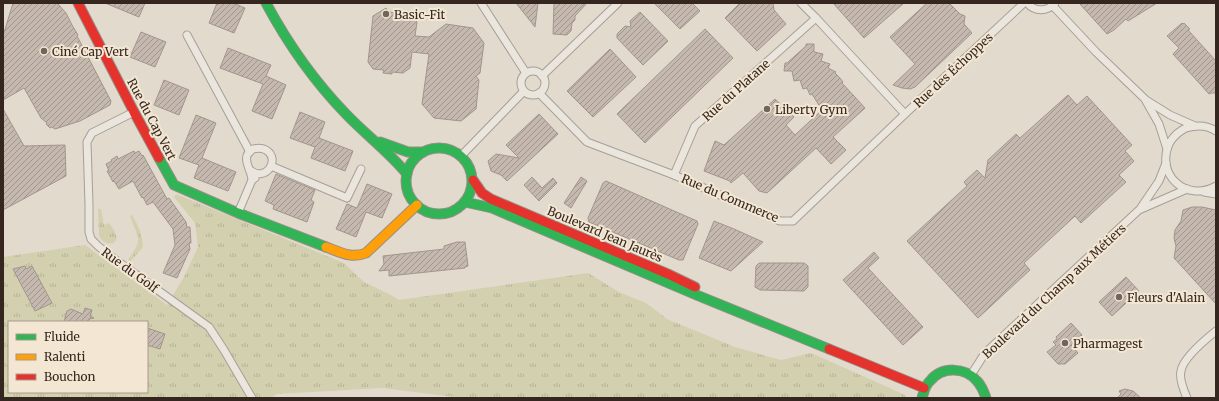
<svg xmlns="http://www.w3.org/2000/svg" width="1219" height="401" font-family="Merriweather,serif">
<defs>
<pattern id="grass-tufts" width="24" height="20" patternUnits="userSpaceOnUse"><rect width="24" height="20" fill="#d3d0b0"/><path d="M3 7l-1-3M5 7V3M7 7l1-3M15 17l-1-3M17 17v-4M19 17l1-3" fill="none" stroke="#b6b397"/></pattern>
<pattern id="building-hatch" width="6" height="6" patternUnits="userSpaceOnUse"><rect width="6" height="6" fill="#c5b8ae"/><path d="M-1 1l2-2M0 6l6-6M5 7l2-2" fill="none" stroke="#a1968d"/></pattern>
</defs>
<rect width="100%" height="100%" fill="#e2dacd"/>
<g fill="url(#grass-tufts)" fill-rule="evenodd">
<path d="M176 194 344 263 364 282 391 295 399 300 588 273 619 292 646 303 667 319 735 347 781 360 811 353 892 389 905 395 906 398H462L382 388 277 394 271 398H3V257L85 245 167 305 184 277 198 247 195 223 174 197ZM9 322H147V392H9Z"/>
<path d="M98 209H101L104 225 109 223 114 230 117 238 114 243C107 245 103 242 99 236Z"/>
<path d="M132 215C139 227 142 233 143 247L130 262 128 259C145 238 137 237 130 216Z"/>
</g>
<g fill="url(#building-hatch)" stroke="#a2968c">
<polygon points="13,3 55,3 58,4 66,13 72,25 78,35 77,36 111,101 110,105 80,121 55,129 52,127 50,128 46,124 47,123 41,118 24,88 3,100 3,36"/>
<polygon points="105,3 145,3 139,17"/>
<polygon points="217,3 233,3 245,8 234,33 209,23"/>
<polygon points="516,3 538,3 535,27"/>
<polygon points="554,3 587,3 575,16 575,20 572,23 571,31 567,35 553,34"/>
<polygon points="654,3 692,3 700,11 680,29"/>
<polygon points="740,3 773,3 774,10 786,24 757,51 725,18"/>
<polygon points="833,3 904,3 864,38"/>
<polygon points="927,3 949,3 960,14 965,16 964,24 972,33 915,87 910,89 902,88 893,85 915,64 890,37"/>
<polygon points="1079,3 1157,3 1128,21 1126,19 1114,30 1107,34"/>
<polygon points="386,8 389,12 403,14 408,11 417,22 415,36 429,37 446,24 473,28 484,43 480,73 476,76 479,80 476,109 461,121 434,118 422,104 429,54 412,52 410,68 403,73 392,72 392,74 383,73 384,70 373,69 368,62 373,16"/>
<polygon points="640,12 668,41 643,65 617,38 617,34 625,26 631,27 630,21"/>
<polygon points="1182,23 1183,24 1184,23 1190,29 1188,30 1216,61 1216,93 1211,93 1209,94 1173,54 1179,48 1167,36"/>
<polygon points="705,29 733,58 645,143 617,114"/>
<polygon points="141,32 166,42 155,67 130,57"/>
<polygon points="806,44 814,44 814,52 823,54 821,61 830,64 828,68 836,72 835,73 840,78 843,82 842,83 865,108 833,137 846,150 831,164 816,148 767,193 759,191 743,173 731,183 730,181 704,171 715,141 724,145 775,99 794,117 786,125 795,135 822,110 812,94 810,95 807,88 803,89 800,80 794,81 792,71 784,71 785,63 787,63 806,46"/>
<polygon points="228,48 271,65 266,76 286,85 272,119 252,111 263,84 220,68"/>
<polygon points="610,49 636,77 593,117 567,91"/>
<polygon points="164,80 189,90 179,115 154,105"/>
<polygon points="1068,95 1077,105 1087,96 1132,145 1125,151 1134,161 1119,175 1126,182 1081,223 1075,216 1024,263 1030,270 978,318 907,241 967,186 964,182 977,170 985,178 988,160 1016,134 1020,138"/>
<polygon points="3,109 24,146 65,145 66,176 3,210"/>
<polygon points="300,112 325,122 319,138 353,151 345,171 311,158 315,147 290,138"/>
<polygon points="539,114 558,134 507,181 501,175 491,171 488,161 496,154 519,158 506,145"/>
<polygon points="196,115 216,123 202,158 236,172 228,191 194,178 199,165 179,158"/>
<polygon points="134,151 135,153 139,151 142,156 143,155 167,199 169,198 186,222 187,227 190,227 191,243 189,243 190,249 177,278 163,273 175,245 173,229 153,202 147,205 143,197 142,198 133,181 119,189 114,181 113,182 107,171 109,171 106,164 112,161 111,160 117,156 118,159"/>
<polygon points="276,174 315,190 311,200 314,202 307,222 273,209 274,205 265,201"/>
<polygon points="532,177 542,188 553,178 557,183 539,201 524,185"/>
<polygon points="581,177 587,181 571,208 564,203"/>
<polygon points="606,181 697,221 698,224 683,260 679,260 589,222 588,218 603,183"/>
<polygon points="367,184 392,194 382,218 366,212 356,237 336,229 347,204 357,208"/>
<polygon points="1192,207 1202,207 1216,210 1216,304 1174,258 1176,246 1174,238 1175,230 1181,221 1183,210"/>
<polygon points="714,221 734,229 763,242 731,271 699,258"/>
<polygon points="457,242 465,242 468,266 465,267 465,268 389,276 389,270 379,271 384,264 383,256 444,249 444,246 447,245"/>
<polygon points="874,252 879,258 868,268 923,327 903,345 843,280"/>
<polygon points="759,263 804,263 808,266 808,287 804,291 760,290 755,287 756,266"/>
<polygon points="25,266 26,269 32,266 52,303 35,311 13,269"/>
<polygon points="1126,277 1139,291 1112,316 1099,302"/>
<polygon points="85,308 92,310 90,316 94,318 89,319 88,322 64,322 67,311 71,309 83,314"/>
<polygon points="1071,323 1082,335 1071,345 1078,353 1065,364 1058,364 1047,352 1056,345 1053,342 1057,339 1056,337"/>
<polygon points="147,328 165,334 160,349 147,345"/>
<polygon points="1125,389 1133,391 1141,398 1117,398 1121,394 1119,391"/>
</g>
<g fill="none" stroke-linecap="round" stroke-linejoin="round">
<g stroke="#a79f96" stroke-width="9">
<g id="street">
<polyline points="481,3 526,73"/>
<polyline points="801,3 816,18 905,114 1024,3"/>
<path d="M1027 3C1035 12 1047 12 1055 3"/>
<polyline points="1053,6 1096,52 1146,100 1170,115 1195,126"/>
<polyline points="187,35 250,152"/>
<circle cx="533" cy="83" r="12"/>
<polyline points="542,76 618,3"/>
<polyline points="539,93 587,142 674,175 780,221 793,221 905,114"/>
<polyline points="1146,101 1159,124 1167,149"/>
<polyline points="134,112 92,133 87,142 89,205 89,232 91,239 98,246 109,255 209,327 224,350 252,398"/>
<path d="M1216 131C1207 125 1196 125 1186 128 1179 131 1174 136 1170 142 1154 174 1186 203 1216 186"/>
<polyline points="461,156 524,91"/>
<polyline points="271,166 347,198 361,169"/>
<path d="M250 170C266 183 281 159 266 150 262 148 257 148 253 149 239 157 252 170 252 180"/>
<polyline points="674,175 695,126 816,18"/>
<polyline points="1204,192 1216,194"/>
<polyline points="1141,209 1187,189"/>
<polyline points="238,213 252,180 255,178"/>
<polyline points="971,375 985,353 1140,209 1159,181 1166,163"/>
<path d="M1187 398C1184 391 1179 378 1181 371 1183 358 1206 339 1216 331"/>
</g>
</g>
<g stroke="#978f86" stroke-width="11">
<g id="fast">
<path d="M266 3C288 44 314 81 346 114 366 135 389 152 407 174"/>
<polyline points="380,142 408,152 423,152"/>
<circle cx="439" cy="181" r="33"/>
<polyline points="159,158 174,185 238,213 326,247"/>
<polyline points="465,202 492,208 699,296 829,349"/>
<path d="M922 398C924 392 925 385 930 381 942 366 965 367 977 381 982 386 984 392 986 398"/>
</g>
</g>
<g stroke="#978f86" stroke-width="11">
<path id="slow" d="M326 247C340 252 351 259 366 253L417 205"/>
</g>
<g stroke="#978f86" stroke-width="11">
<g id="jam">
<polyline points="78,3 134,112 159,158"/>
<polyline points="473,180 482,193 491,199 668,274 695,287"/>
<polyline points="829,349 924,388"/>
</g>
</g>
<use href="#street" stroke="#eae5dd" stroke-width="7"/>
<use href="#fast" stroke="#30b455" stroke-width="9"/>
<use href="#slow" stroke="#ff9f0a" stroke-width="9"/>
<use href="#jam" stroke="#e5322d" stroke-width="9"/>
</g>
<g fill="#72665c" stroke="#f3e7d3" stroke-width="1.5">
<circle cx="386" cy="14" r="4"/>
<circle cx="44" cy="51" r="4"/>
<circle cx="767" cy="109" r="4"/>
<circle cx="1119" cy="297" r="4"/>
<circle cx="1065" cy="343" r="4"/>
</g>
<g text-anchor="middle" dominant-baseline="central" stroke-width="4" stroke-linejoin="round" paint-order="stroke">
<g font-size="12" fill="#35271f" stroke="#f3e7d3" text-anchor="start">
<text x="394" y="14">Basic-Fit</text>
<text x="52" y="51">Ciné Cap Vert</text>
<text x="775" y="109">Liberty Gym</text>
<text x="1127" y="297">Fleurs d'Alain</text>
<text x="1073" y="343">Pharmagest</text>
</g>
<g font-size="12" fill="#35271f" stroke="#f3e7d3">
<text transform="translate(953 70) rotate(-43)">Rue des Échoppes</text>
<text transform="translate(736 90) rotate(-42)">Rue du Platane</text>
<text transform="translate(152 119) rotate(62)">Rue du Cap Vert</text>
<text transform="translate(730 198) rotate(23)">Rue du Commerce</text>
<text transform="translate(605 234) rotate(23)">Boulevard Jean Jaurès</text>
<text transform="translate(130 270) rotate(36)">Rue du Golf</text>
<text transform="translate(1054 291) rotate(-43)">Boulevard du Champ aux Métiers</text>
</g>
</g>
<rect width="1219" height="401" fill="none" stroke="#35271f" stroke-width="8"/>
<rect x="8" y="321" width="140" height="72" fill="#f3e7d3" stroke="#a79a8b"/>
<rect x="16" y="334" width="20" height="6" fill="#30b455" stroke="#a79a8b"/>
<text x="44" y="341" font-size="12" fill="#35271f">Fluide</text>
<rect x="16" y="354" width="20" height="6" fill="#ff9f0a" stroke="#a79a8b"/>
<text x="44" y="361" font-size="12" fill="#35271f">Ralenti</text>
<rect x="16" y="374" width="20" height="6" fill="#e5322d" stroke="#a79a8b"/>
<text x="44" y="381" font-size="12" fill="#35271f">Bouchon</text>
</svg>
